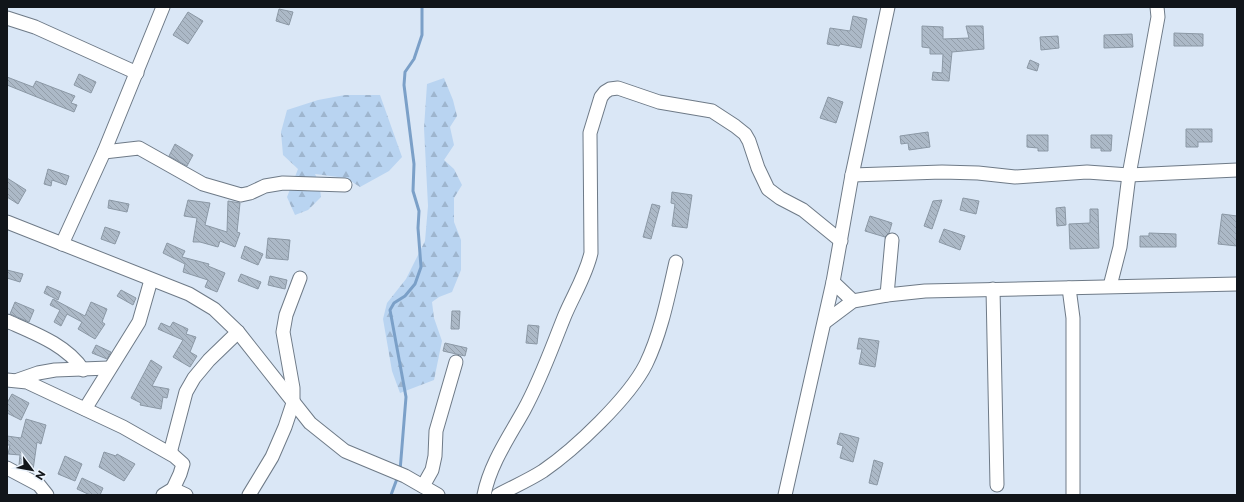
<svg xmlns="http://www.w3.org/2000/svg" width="1244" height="502" font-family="Montserrat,sans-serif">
<defs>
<pattern id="forest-firs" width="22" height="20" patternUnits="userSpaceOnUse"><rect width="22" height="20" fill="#b9d4f1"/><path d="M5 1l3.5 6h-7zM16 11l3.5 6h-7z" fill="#9eb5ce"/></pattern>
<pattern id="building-back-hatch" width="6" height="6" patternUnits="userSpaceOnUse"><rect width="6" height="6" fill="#acb9c7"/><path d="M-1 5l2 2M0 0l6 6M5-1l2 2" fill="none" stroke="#939eaa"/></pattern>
</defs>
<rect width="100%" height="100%" fill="#dae7f6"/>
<g fill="url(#forest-firs)">
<polygon points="444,78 453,100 457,116 450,127 454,145 444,160 454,169 462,185 454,198 454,222 461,240 461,270 452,292 439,297 432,302 434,318 442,341 434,380 400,393 392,371 383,319 387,303 406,279 425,241 428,206 424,128 427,84"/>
<polygon points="345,95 380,95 402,157 389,171 360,187 346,178 315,174 319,182 321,197 308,210 295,215 287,197 298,169 283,155 281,132 287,110 318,100"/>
</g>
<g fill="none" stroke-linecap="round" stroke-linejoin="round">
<g stroke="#7ba0c8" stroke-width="3">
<polyline points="400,471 406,397 390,310 394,303 405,296 415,284 421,267 418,228 419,211 413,191 414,164 404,85 405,72 414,59 422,35 422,7"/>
<polyline points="391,495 398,476"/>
</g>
</g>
<g fill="url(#building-back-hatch)" stroke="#8b98a5">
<polygon points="279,9 293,12 289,25 276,21"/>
<polygon points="188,12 203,21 188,44 173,35"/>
<polygon points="853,16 867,19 861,48 840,44 839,46 827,44 830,28 850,31"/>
<polygon points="922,26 943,27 943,39 969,38 966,26 983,26 984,49 952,52 949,81 932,80 933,72 942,73 943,54 930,54 930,48 922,47"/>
<polygon points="1174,33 1203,34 1203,46 1174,46"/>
<polygon points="1132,34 1133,47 1104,48 1104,35"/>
<polygon points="1058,36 1059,48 1041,50 1040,37"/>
<polygon points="1030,60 1039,64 1037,71 1027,68"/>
<polygon points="79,74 96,82 91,93 74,85"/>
<polygon points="7,77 33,87 36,81 75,96 71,103 77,105 74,112 7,85"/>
<polygon points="828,97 843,102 836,123 820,118"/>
<polygon points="1186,129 1212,129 1212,142 1198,142 1198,147 1186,147"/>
<polygon points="928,132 930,147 909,150 908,143 901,144 900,136"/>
<polygon points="1027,135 1048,135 1048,151 1038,151 1038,148 1027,147"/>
<polygon points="1091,135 1112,135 1111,151 1101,151 1101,148 1091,148"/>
<polygon points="175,144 193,155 187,166 169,156"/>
<polygon points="48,169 69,176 66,185 52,180 51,186 44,184"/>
<polygon points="7,178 26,190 18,204 7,197"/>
<polygon points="672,192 692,195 687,228 672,226 675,204 671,203"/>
<polygon points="963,198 979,201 976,214 960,210"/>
<polygon points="109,200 129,204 127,212 108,208"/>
<polygon points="188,200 210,203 205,225 227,232 228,201 240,203 237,232 240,233 235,247 220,241 218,247 200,242 193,242 197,218 184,216"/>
<polygon points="942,200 932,229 924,226 933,201"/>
<polygon points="652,204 660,206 651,239 643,237"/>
<polygon points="1065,207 1066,225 1057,226 1056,208"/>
<polygon points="1090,209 1098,209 1099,248 1070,249 1069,224 1090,223"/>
<polygon points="1222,214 1237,216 1237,246 1218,244"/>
<polygon points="870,216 892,223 889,233 885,237 865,231"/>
<polygon points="105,227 120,232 115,244 101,239"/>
<polygon points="944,229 965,236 960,250 939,242"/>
<polygon points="1149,233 1176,234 1176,247 1140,247 1140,236 1149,236"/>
<polygon points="268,238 290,240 288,260 266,258"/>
<polygon points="167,243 185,251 182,257 209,264 208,266 225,273 217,292 205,287 208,280 183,272 185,264 163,253"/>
<polygon points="245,246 263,254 258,265 241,258"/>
<polygon points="7,270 23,274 20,282 7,278"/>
<polygon points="241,274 261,282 258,289 238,281"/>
<polygon points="270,276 287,280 285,289 268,285"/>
<polygon points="47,286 61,292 58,300 44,293"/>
<polygon points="121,290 136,298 133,305 117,296"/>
<polygon points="53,299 85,316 91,302 107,309 102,322 105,324 95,339 78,329 82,322 67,314 61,326 54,322 60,310 50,305"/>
<polygon points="15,302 34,310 29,322 10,314"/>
<polygon points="452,311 460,311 459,329 451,329"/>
<polygon points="173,322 188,329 186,334 196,337 190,352 197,356 190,367 173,357 183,340 158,329 161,323 170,327"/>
<polygon points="528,325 539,326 537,344 526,343"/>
<polygon points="859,338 879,341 875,367 859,364 862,349 857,349"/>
<polygon points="445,343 467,348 465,356 443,351"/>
<polygon points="96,345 111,352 107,359 92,353"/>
<polygon points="151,360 162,367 152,386 169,389 167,398 163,397 161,409 140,405 141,403 131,398"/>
<polygon points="12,394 29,403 21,420 7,413 7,403"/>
<polygon points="26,419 46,425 41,444 37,442 33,470 27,470 19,465 20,455 8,454 10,445 7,445 7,436 21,438"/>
<polygon points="840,433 859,438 853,462 840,458 843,446 837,444"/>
<polygon points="104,452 116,456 117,454 135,464 124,481 99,467"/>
<polygon points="65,456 82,464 75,481 58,474"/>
<polygon points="874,460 883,463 877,485 869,483"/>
<polygon points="82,478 103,488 100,495 90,495 77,489"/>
</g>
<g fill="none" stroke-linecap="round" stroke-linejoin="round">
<g stroke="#6e7a87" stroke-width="15">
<g id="minor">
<polyline points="7,18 35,27 137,73"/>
<polyline points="104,152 139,148 203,184 241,195 250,193 265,186 283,183 345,185"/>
<polyline points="852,175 942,172 978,173 1015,177 1087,172 1129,175 1237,170"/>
<polyline points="7,222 189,294 214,309 238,332 310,423 345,451 405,476 438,495"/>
<polyline points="62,244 104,152 163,7"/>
<polyline points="833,282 853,301"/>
<polyline points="1110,286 1120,247 1129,175 1158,17 1157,7"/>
<polyline points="1069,288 1073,318 1073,495"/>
<polyline points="993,289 997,485"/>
<polyline points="887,295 892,240"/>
<path d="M7 321C34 333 67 345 83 370"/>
<polyline points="825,322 853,301 887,295 925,291 1237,284"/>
<polyline points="7,380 27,382 123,427 174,456 183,464 180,474 173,489"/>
<polyline points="18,380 38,373 55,370 109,368"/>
<polyline points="85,409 139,322 151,280"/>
<polyline points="170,453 186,392 194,378 209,360 238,332"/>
<polyline points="7,468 39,485 47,495"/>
<polyline points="423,486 432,470 435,456 436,431 456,362"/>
<polyline points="163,495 173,489 186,495"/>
<polyline points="249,495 272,457 285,427 293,403 293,388 283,332 286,315 300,278"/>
<path d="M484 495C490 464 509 437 524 410 541 379 552 347 565 315 574 294 586 275 591 253L590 133 601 97 605 92 610 89 618 88 659 102 712 111 735 126 745 134 749 141 758 168 768 189 780 198 803 210 841 241"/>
<path d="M498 495C513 487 529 480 543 471 575 449 629 398 646 364 661 333 668 297 676 262"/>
<polyline points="785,495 833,282 852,175 888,7"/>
</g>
</g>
<use href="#minor" stroke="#fff" stroke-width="13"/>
</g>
<rect width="1244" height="502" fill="none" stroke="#11151a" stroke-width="16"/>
<g transform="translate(32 470) rotate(122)" stroke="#ecf4fd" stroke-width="3" paint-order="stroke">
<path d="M0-3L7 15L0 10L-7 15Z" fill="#11151a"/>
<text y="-6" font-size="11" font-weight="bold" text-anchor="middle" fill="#11151a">N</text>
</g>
</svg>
